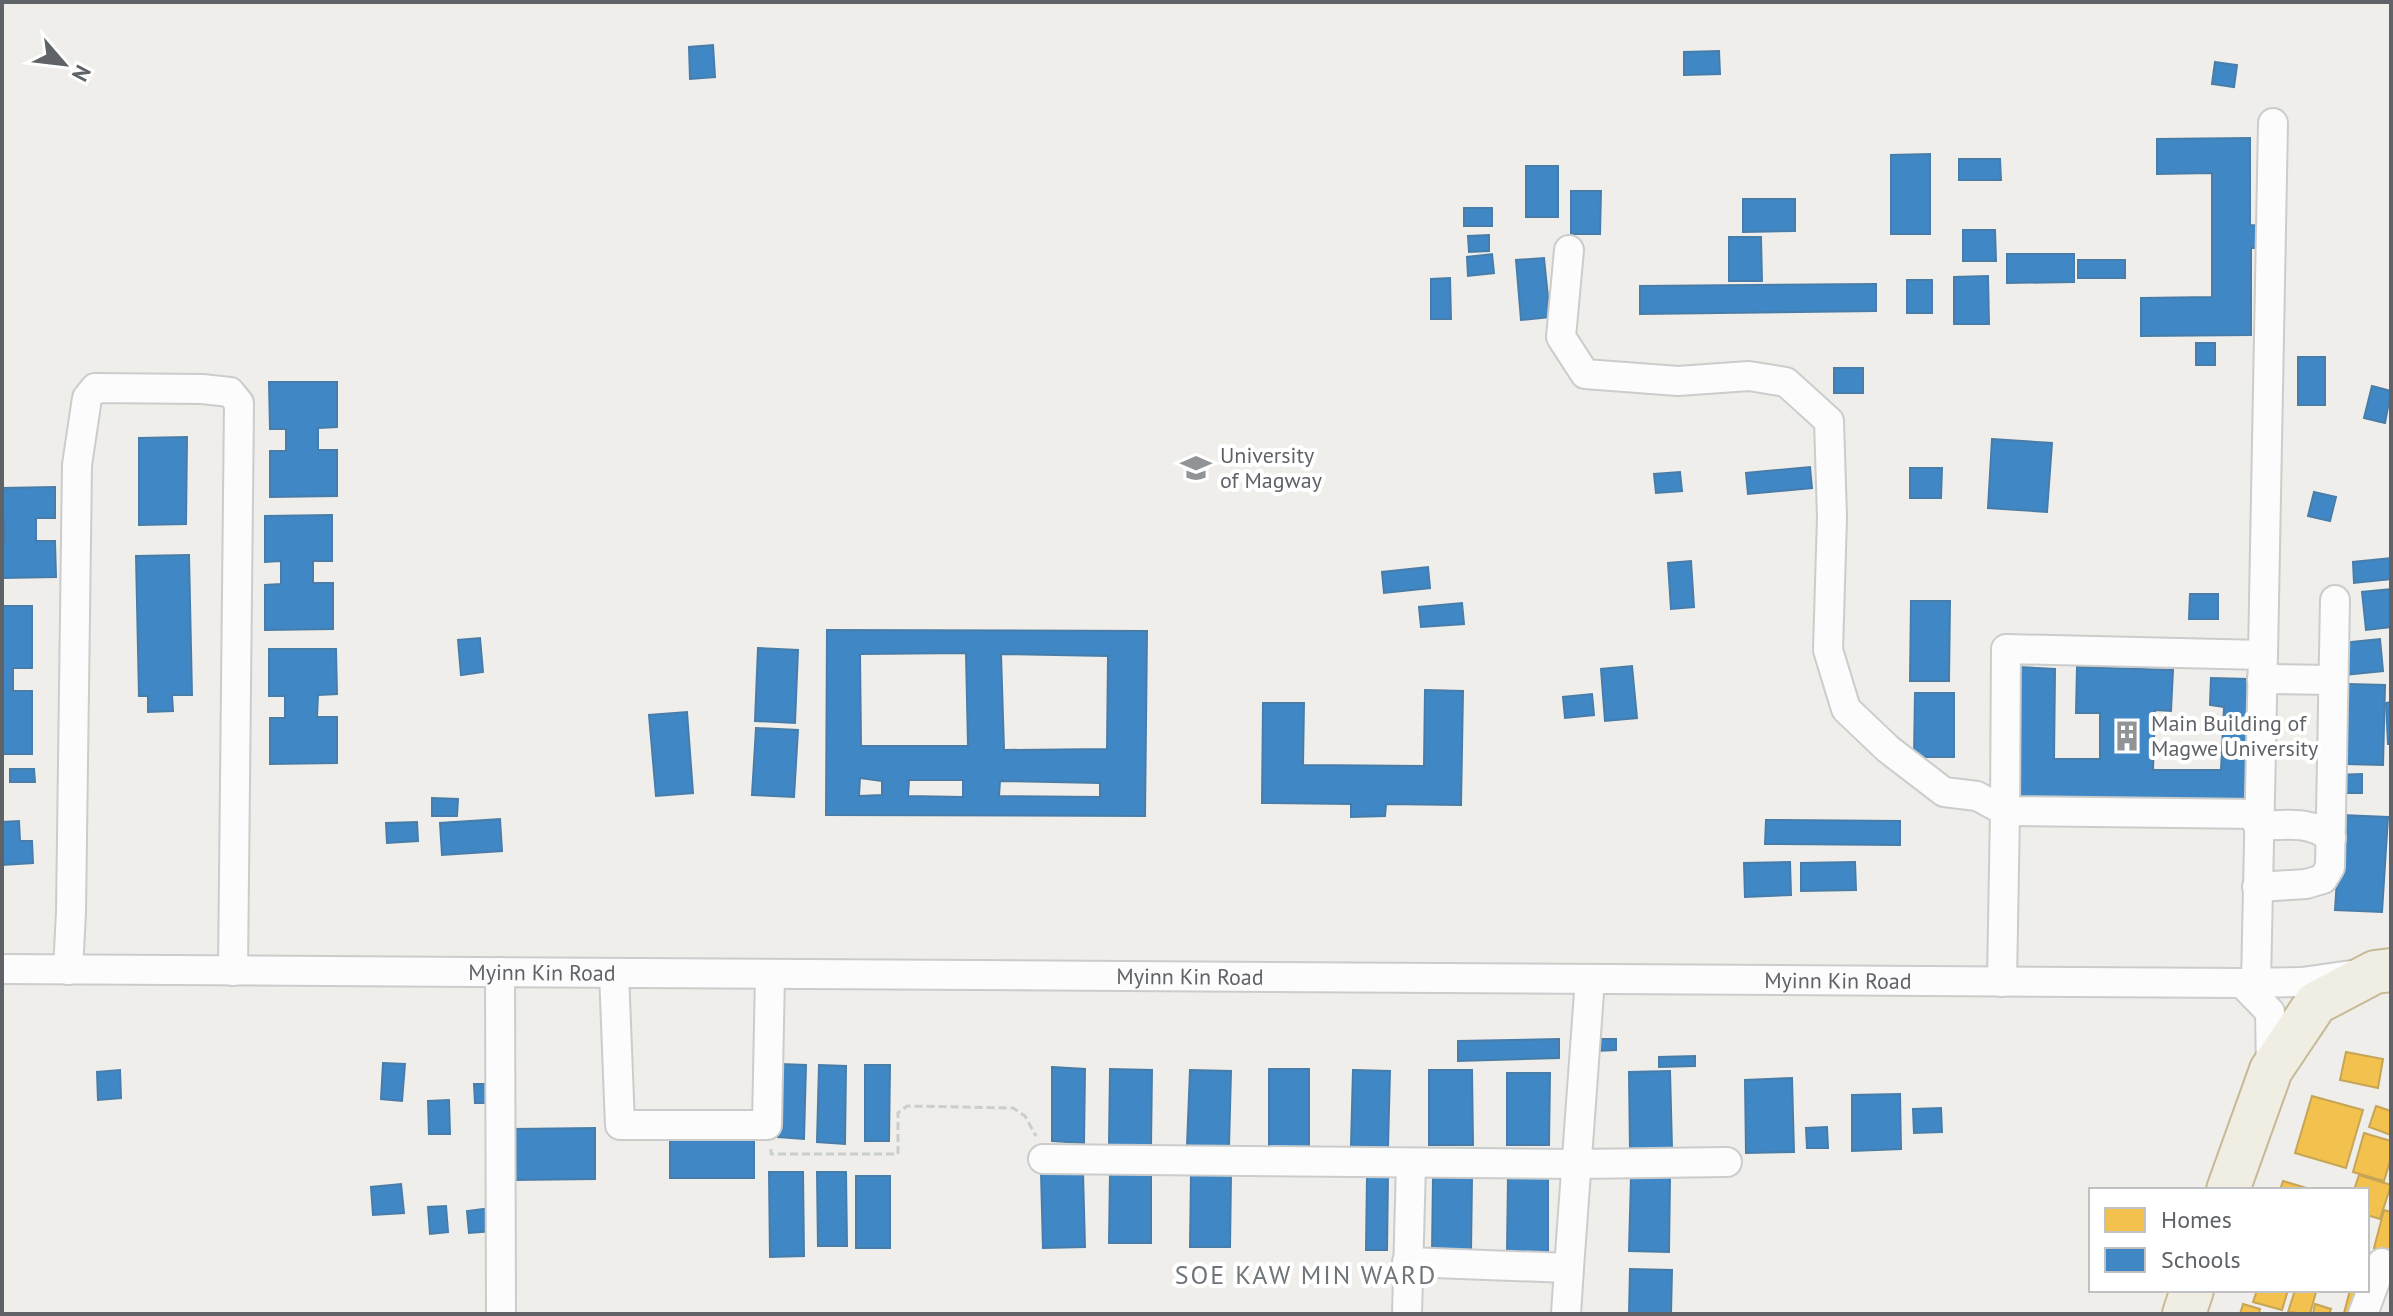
<svg xmlns="http://www.w3.org/2000/svg" width="2393" height="1316" font-family="'PT Sans',sans-serif">
<rect width="100%" height="100%" fill="#efeeea"/>
<g fill="#f2c14e" stroke="#c6a556" stroke-width="2">
<polygon points="2346,1052 2383,1059 2378,1088 2340,1080"/>
<polygon points="2312,1096 2363,1110 2346,1168 2295,1153"/>
<polygon points="2376,1106 2391,1111 2391,1135 2369,1127"/>
<polygon points="2364,1133 2391,1141 2391,1158 2384,1181 2353,1172"/>
<polygon points="2359,1175 2391,1185 2380,1219 2367,1215 2367,1190 2354,1190"/>
<polygon points="2283,1181 2313,1190 2280,1190"/>
<polygon points="2384,1210 2391,1212 2391,1253 2374,1248"/>
<polygon points="2257,1290 2288,1290 2282,1310 2253,1302"/>
<polygon points="2295,1290 2316,1292 2310,1314 2288,1312"/>
<polygon points="2350,1290 2367,1290 2362,1314 2344,1313"/>
<polygon points="2243,1304 2260,1309 2259,1314 2240,1314"/>
<polygon points="2315,1304 2331,1309 2329,1314 2313,1314"/>
</g>
<g fill="#3f88c5" stroke="#497da9" stroke-width="2" fill-rule="evenodd">
<polygon points="713,45 715,77 690,79 689,47"/>
<polygon points="1719,51 1720,74 1684,75 1684,52"/>
<polygon points="2215,62 2237,65 2234,87 2212,84"/>
<polygon points="2250,138 2250,225 2265,226 2265,248 2251,248 2251,335 2141,336 2141,298 2212,297 2212,173 2157,174 2157,139"/>
<polygon points="1930,154 1930,234 1891,234 1891,155"/>
<polygon points="1959,159 2000,159 2001,180 1959,180"/>
<rect x="1526" y="166" width="32" height="51"/>
<polygon points="1571,191 1601,191 1600,234 1571,234"/>
<polygon points="1743,199 1795,199 1795,231 1743,232"/>
<rect x="1464" y="208" width="28" height="18"/>
<polygon points="1963,230 1995,230 1996,261 1963,261"/>
<polygon points="1489,235 1489,251 1469,252 1468,236"/>
<polygon points="1729,237 1761,237 1762,281 1729,281"/>
<polygon points="1492,254 1494,273 1468,276 1467,257"/>
<polygon points="2007,254 2074,254 2074,282 2007,283"/>
<polygon points="1544,258 1550,317 1521,320 1516,260"/>
<rect x="2078" y="260" width="47" height="18"/>
<polygon points="1988,276 1989,324 1954,324 1954,277"/>
<polygon points="1450,278 1451,319 1431,319 1431,279"/>
<rect x="1907" y="280" width="25" height="33"/>
<polygon points="1876,284 1876,311 1640,314 1640,286"/>
<rect x="2196" y="343" width="19" height="22"/>
<rect x="2298" y="357" width="27" height="48"/>
<rect x="1834" y="368" width="29" height="25"/>
<polygon points="269,382 337,382 337,427 318,428 318,450 337,450 337,496 270,497 270,451 286,451 286,429 270,429"/>
<polygon points="2372,386 2391,391 2385,423 2364,418"/>
<polygon points="187,437 186,524 139,525 139,438"/>
<polygon points="1992,439 2052,443 2047,512 1988,508"/>
<polygon points="1810,467 1812,488 1748,494 1746,473"/>
<polygon points="1910,468 1942,468 1941,498 1910,498"/>
<polygon points="1680,472 1682,491 1656,493 1654,474"/>
<polygon points="55,487 55,518 36,518 36,541 55,541 56,577 2,578 2,542 4,542 2,488"/>
<polygon points="2314,492 2336,497 2330,521 2308,516"/>
<polygon points="332,515 332,561 313,561 313,583 333,583 333,629 265,630 265,585 281,584 281,561 265,562 265,516"/>
<polygon points="189,555 192,695 172,695 173,711 148,712 148,696 139,696 136,556"/>
<polygon points="2391,558 2391,579 2354,583 2353,562"/>
<polygon points="1691,561 1694,607 1671,609 1668,563"/>
<polygon points="1428,567 1430,588 1384,593 1382,572"/>
<polygon points="2391,589 2391,627 2366,630 2362,592"/>
<polygon points="2190,594 2218,594 2218,619 2189,619"/>
<polygon points="1911,601 1950,601 1949,681 1910,681"/>
<polygon points="1462,603 1464,624 1421,627 1419,607"/>
<polygon points="2,606 32,606 32,668 13,668 13,691 32,691 32,754 2,754"/>
<path d="M827 630 1147 631 1145 816 826 815ZM966 653 968 746H861L860 654ZM1001 654 1108 656 1107 749 1004 750ZM860 778 882 781V795L859 796ZM909 780H963V797L908 796ZM1000 781 1100 783V797L999 796Z"/>
<polygon points="480,638 483,672 461,675 458,640"/>
<polygon points="2380,639 2383,671 2345,675 2342,643"/>
<polygon points="758,648 798,650 795,723 755,721"/>
<polygon points="269,649 336,649 337,694 318,695 317,717 337,717 337,763 270,764 270,718 285,718 285,696 269,696"/>
<polygon points="1632,666 1637,718 1605,721 1601,669"/>
<polygon points="2018,667 2055,669 2054,759 2100,759 2100,713 2076,713 2077,667 2173,670 2171,711 2155,710 2153,770 2221,770 2224,707 2210,705 2211,678 2249,679 2247,803 2015,800"/>
<polygon points="2348,684 2385,685 2383,765 2345,764"/>
<polygon points="1425,690 1463,691 1461,805 1386,804 1385,816 1351,817 1351,804 1262,803 1263,703 1304,703 1303,765 1424,766"/>
<polygon points="1915,693 1954,693 1954,757 1914,757"/>
<polygon points="1592,694 1594,715 1565,718 1563,697"/>
<polygon points="2391,702 2391,744 2388,744 2386,703"/>
<polygon points="687,712 693,793 656,796 649,715"/>
<polygon points="756,728 798,730 794,797 752,795"/>
<polygon points="10,769 34,769 35,782 10,782"/>
<polygon points="2362,774 2362,793 2334,793 2333,775"/>
<polygon points="432,798 458,799 457,816 432,816"/>
<polygon points="2341,815 2388,817 2382,912 2335,910"/>
<polygon points="500,819 502,851 442,855 440,823"/>
<polygon points="1766,820 1900,821 1900,845 1765,844"/>
<polygon points="19,821 20,841 32,841 33,863 2,865 2,822"/>
<polygon points="417,822 418,841 387,843 386,823"/>
<polygon points="1790,862 1791,895 1745,897 1744,863"/>
<polygon points="1855,862 1856,890 1801,891 1801,863"/>
<polygon points="1559,1039 1559,1058 1458,1061 1458,1041"/>
<polygon points="1596,1039 1616,1039 1616,1050 1596,1051"/>
<polygon points="1695,1056 1695,1066 1659,1067 1659,1057"/>
<polygon points="383,1063 405,1064 402,1101 381,1099"/>
<polygon points="780,1064 806,1065 804,1139 778,1137"/>
<polygon points="819,1065 846,1066 845,1144 817,1142"/>
<polygon points="865,1065 890,1065 889,1141 865,1141"/>
<polygon points="1052,1067 1085,1069 1084,1143 1052,1141"/>
<polygon points="1110,1069 1152,1070 1151,1146 1109,1145"/>
<rect x="1269" y="1069" width="40" height="79"/>
<polygon points="120,1070 121,1098 98,1100 97,1072"/>
<polygon points="1190,1070 1231,1071 1229,1147 1187,1146"/>
<polygon points="1353,1070 1390,1071 1388,1147 1351,1146"/>
<polygon points="1429,1070 1472,1070 1473,1145 1429,1145"/>
<polygon points="1670,1071 1672,1148 1630,1149 1629,1072"/>
<polygon points="1507,1073 1550,1073 1549,1145 1507,1145"/>
<polygon points="1792,1078 1794,1152 1746,1153 1745,1080"/>
<polygon points="474,1084 495,1084 495,1103 475,1103"/>
<polygon points="1900,1094 1901,1149 1852,1151 1852,1095"/>
<polygon points="449,1100 450,1134 429,1134 428,1101"/>
<polygon points="1941,1108 1942,1132 1914,1133 1913,1109"/>
<polygon points="1827,1127 1828,1148 1807,1148 1806,1128"/>
<polygon points="595,1128 595,1179 513,1180 513,1129"/>
<rect x="670" y="1130" width="84" height="48"/>
<polygon points="769,1172 803,1172 804,1256 770,1257"/>
<polygon points="817,1172 846,1172 847,1246 818,1246"/>
<polygon points="1083,1172 1085,1247 1043,1248 1041,1173"/>
<polygon points="1110,1172 1151,1172 1151,1243 1109,1243"/>
<polygon points="1191,1174 1231,1174 1230,1247 1190,1247"/>
<rect x="856" y="1176" width="34" height="72"/>
<polygon points="1367,1176 1388,1176 1387,1250 1366,1250"/>
<polygon points="1508,1177 1548,1177 1548,1252 1507,1252"/>
<polygon points="1631,1177 1670,1177 1669,1252 1629,1251"/>
<polygon points="1433,1178 1472,1178 1471,1252 1432,1252"/>
<polygon points="401,1184 404,1213 373,1215 371,1187"/>
<polygon points="446,1206 448,1232 430,1234 428,1207"/>
<polygon points="490,1208 493,1231 469,1233 467,1211"/>
<polygon points="1630,1269 1672,1270 1671,1314 1629,1314"/>
</g>
<g fill="none" stroke-linecap="round" stroke-linejoin="round">
<g stroke="#cbcccc" stroke-width="32">
<g id="minor">
<polyline points="1569,250 1561,337 1585,374 1678,381 1749,376 1786,382 1829,421 1832,517 1828,650 1846,709 1888,749 1944,792 1977,796 2005,811 2002,982"/>
<polyline points="2263,655 2273,123"/>
<polyline points="2262,679 2333,680"/>
<path d="M2258 826C2284 825 2310 820 2331 838"/>
<polyline points="2257,887 2306,884 2323,879 2330,867 2335,600"/>
<path id="s1" d="M2 969 2242 983 2302 982 2351 975"/>
<polyline points="68,970 71,912 77,465 87,398 95,388 202,389 230,392 239,403 233,971"/>
<polyline points="500,972 501,1314"/>
<polyline points="614,973 620,1125 767,1125 770,974"/>
<polyline points="2242,983 2270,1012 2271,1070"/>
<polyline points="2256,983 2263,655 2006,649 2005,811 2258,814"/>
<polyline points="1043,1159 1577,1164 1727,1162"/>
<polyline points="1407,1262 1569,1268 1590,979"/>
<polyline points="1407,1314 1411,1163"/>
<polyline points="1566,1314 1569,1268"/>
<polyline points="2363,1314 2382,1263"/>
</g>
</g>
<g stroke="#c8b996" stroke-width="46">
<g id="highway">
<polyline points="2228,1190 2271,1070 2316,1003 2375,972 2391,970"/>
<polyline points="2184,1314 2192,1290"/>
</g>
</g>
<polyline stroke="#cacfcc" stroke-width="3" stroke-dasharray="8 4" stroke-linecap="butt" points="771,1149 771,1154 898,1154 898,1113 907,1106 1013,1108 1025,1116 1036,1136"/>
<use href="#minor" stroke="#fdfcfc" stroke-width="28"/>
<use href="#highway" stroke="#f0ede3" stroke-width="42"/>
</g>
<defs>
<g id="university-bare" transform="scale(2.4)"><path d="M0-5L7-2L0 1L-7-2ZM-4 1L0 2.5L4 1V4Q0 6-4 4Z" fill="#919496" stroke="#fff" stroke-width="2.5" paint-order="stroke"/></g>
<g id="building-bare" transform="scale(2.4)"><path d="M-4-6H4V6H1V3H-1V6H-4ZM-2.5-4.3h1.7v1.8h-1.7ZM.8-4.3h1.7v1.8H.8ZM-2.5-1h1.7V.8h-1.7ZM.8-1h1.7V.8H.8Z" fill="#919496" stroke="#fff" stroke-width="2.5" paint-order="stroke"/></g>
</defs>
<g fill-rule="evenodd">
<use href="#university-bare" x="1196" y="468"/>
<use href="#building-bare" x="2127" y="736"/>
</g>
<g text-anchor="middle" dominant-baseline="central" stroke-width="8" stroke-linejoin="round" paint-order="stroke">
<g font-size="22" fill="#5f6368" stroke="#fff" text-anchor="start">
<text x="1220" y="455">University<tspan x="1220" dy="25">of Magway</tspan></text>
<text x="2151" y="723">Main Building of<tspan x="2151" dy="25">Magwe University</tspan></text>
</g>
<g font-size="22" fill="#5f6368" stroke="#fff">
<text stroke="none"><textPath href="#s1" startOffset="540">Myinn Kin Road</textPath></text>
<text stroke="none"><textPath href="#s1" startOffset="1188">Myinn Kin Road</textPath></text>
<text stroke="none"><textPath href="#s1" startOffset="1836">Myinn Kin Road</textPath></text>
</g>
<g font-size="26" letter-spacing="2" fill="#70757a" stroke="#fff">
<text x="1306" y="1274">SOE KAW MIN WARD</text>
</g>
</g>
<rect width="2393" height="1316" fill="none" stroke="#5f6368" stroke-width="8"/>
<rect x="2089" y="1188" width="280" height="104" fill="#ffffff" stroke="#bfc1c3" stroke-width="2"/>
<rect x="2105" y="1208" width="40" height="24" fill="#f2c14e" stroke="#bfc1c3" stroke-width="2"/>
<text x="2161" y="1228" font-size="24" fill="#5f6368">Homes</text>
<rect x="2105" y="1248" width="40" height="24" fill="#3f88c5" stroke="#bfc1c3" stroke-width="2"/>
<text x="2161" y="1268" font-size="24" fill="#5f6368">Schools</text>
<g transform="translate(64 64) rotate(118)" stroke="#ffffff" stroke-width="6" paint-order="stroke">
<path d="M0-6L14 30L0 20L-14 30Z" fill="#5f6368"/>
<text y="-12" font-size="22" font-weight="bold" text-anchor="middle" fill="#5f6368">N</text>
</g>
</svg>
